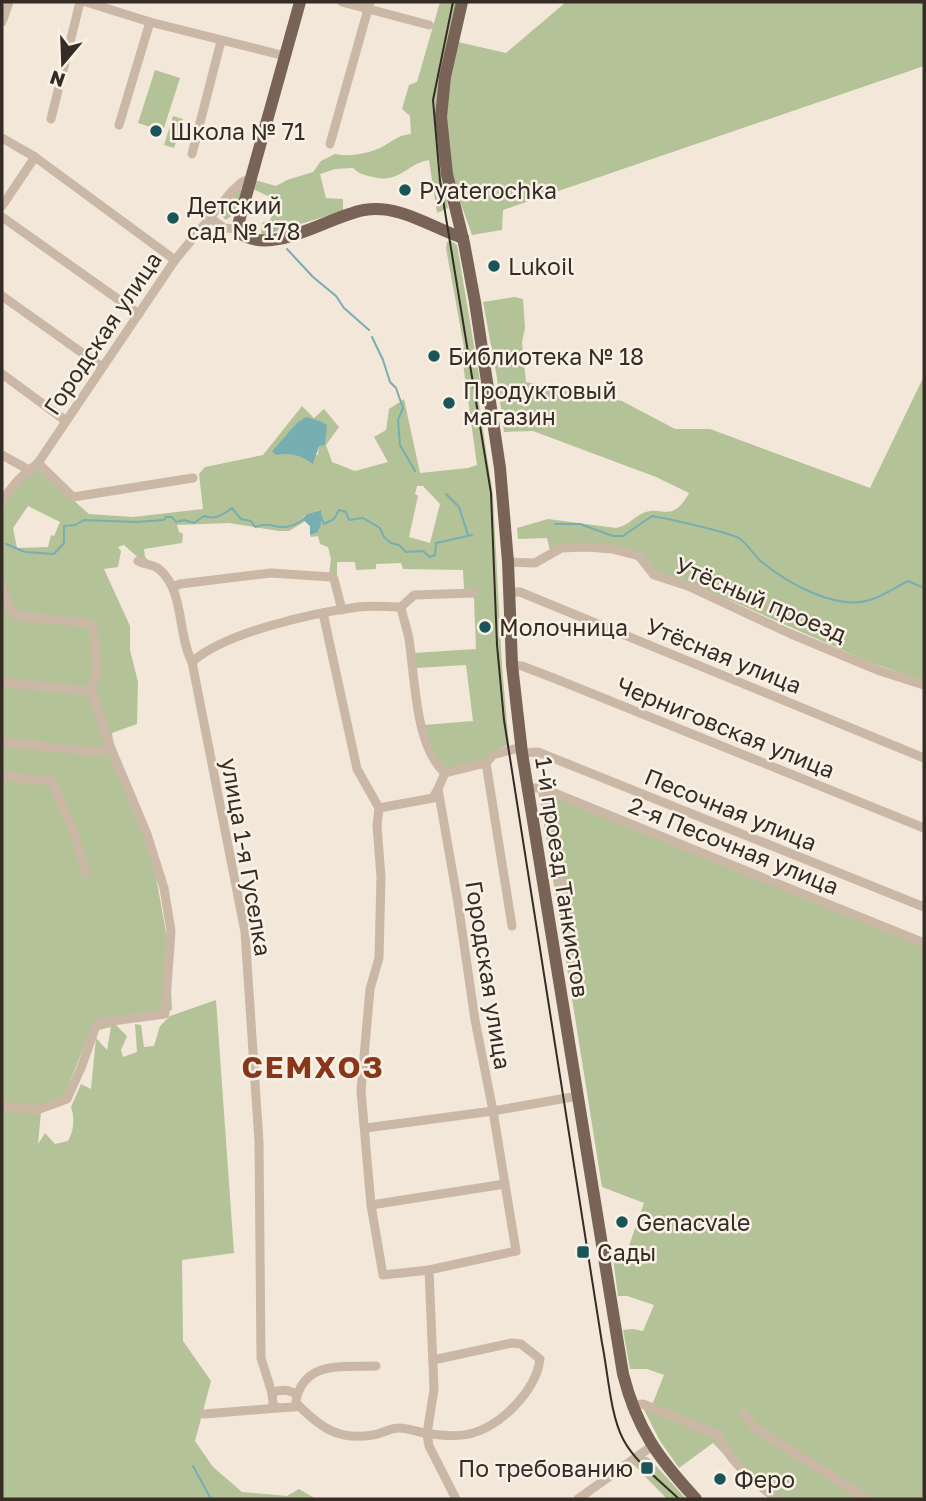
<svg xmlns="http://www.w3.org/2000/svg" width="926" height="1501" font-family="'Golos Text',sans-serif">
<rect width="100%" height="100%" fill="#f3e7d9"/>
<g fill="#b4c298" fill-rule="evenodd">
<path d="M440 2H457L440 77 443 174 448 208 437 213 429 160C406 164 400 184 373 177 364 175 359 174 353 168L335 169 320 174 326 198 343 199V211L261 236 262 223 270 220 275 210 268 196 253 189 255 180 276 186 287 180 313 172 321 161 335 154C349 157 366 154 380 148 392 142 397 135 411 134L410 116 402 109 409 85 417 82Z"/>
<polygon points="566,2 924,2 924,66 503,210 502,230 472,235 456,190 450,162 445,102 458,42 506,53"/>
<polygon points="155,70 180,78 163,131 138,123"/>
<polygon points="173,116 183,119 174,148 164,145"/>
<polygon points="239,188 243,190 234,214 226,220 221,215 224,208"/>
<path d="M450 240 457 245 481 387 477 390 493 496 502 666 509 745 491 752 489 757 478 763 447 770 431 751 424 725 473 721 466 665 416 668 413 653 476 649 474 598 464 589 463 570 403 569 401 563 376 564V569L356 570 355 562H337V579L329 574 331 559 328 547 320 544 318 536 311 537 310 535 317 533 321 517 320 510 307 514 302 518 304 522 289 531H279L229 523 177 525 179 532 183 534 182 543 144 549 145 557 150 562 142 561 124 545 118 547 121 551 118 567 104 569 130 626V650L138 682 137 724 112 733 114 747 148 832 169 949 172 1010 116 1025 127 1036 121 1050 123 1057 137 1052 135 1024 141 1025 144 1047 154 1046 160 1026 170 1016 216 1000 234 1253 182 1260 183 1341 211 1381 195 1441 213 1467 242 1492 287 1496 299 1489 316 1499H2V507L24 478 38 469 89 514 133 517 203 509 199 474 205 467 263 455 302 406 314 418 324 409 339 427 326 445 332 462 355 471 388 462 374 437 386 430 389 409 404 399 420 473 468 468 477 465 461 349 464 347 446 248 447 242ZM312 420 320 421 318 455 302 456 272 451 288 434ZM417 486H423L440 504 430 543 409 537 418 496 415 494ZM28 506 60 522 54 536 51 535 48 547 17 548 13 528ZM111 1027 107 1050 96 1038 91 1089 81 1084 71 1107C75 1119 74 1130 68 1141L55 1144 45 1133 38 1144 41 1112 60 1106 90 1032Z"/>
<path d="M515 297 523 299 525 328 522 342 526 382 622 401 675 429H710L870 488 924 376V681L869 662 734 602 688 583 655 572 617 546 550 551 547 538 518 539 517 528 548 519 616 528C627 526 632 519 641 514 661 503 671 526 689 493L656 477 533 431 504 432 497 378 483 302Z"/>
<polygon points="539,791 924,944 924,1499 774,1499 744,1475 713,1443 679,1468 660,1441 640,1402 652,1405 664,1375 647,1369 630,1369 623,1330 633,1329 643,1331 654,1305 627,1296 618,1296 613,1258 624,1260 644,1203 602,1187"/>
<polygon points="644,1456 649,1458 686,1499 667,1499 633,1464"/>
</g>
<g fill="#77aeb1">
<path d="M306 417 320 421 327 425 325 445 319 446 313 464C301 455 290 452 276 455L272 451 298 422Z"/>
<polygon points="321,510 321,524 317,533 310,535 310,526 302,519 307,514"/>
</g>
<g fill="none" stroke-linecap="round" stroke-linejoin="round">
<g stroke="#77aeb1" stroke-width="2">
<polyline points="273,221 275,229"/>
<polyline points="287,249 313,277 336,296 344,308 369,330"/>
<polyline points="372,337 383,360 390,382 396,388 403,408 398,420 400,445 415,471"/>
<polyline points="446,494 459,507 468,535"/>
<polyline points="320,515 324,524 334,519 339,510 346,512 349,520 363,518 380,528 384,537 391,543 399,545 406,552 423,551 430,557 435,555 436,543 472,535"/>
<path d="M555 524H580L613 536H623L652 516C665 518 733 533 740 539 748 544 754 556 762 562 787 583 837 611 870 600 883 596 896 587 908 581L924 588"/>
<path d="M6 544 25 552 54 554 64 543V526L75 525 84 520 135 522 164 520 166 517H172L176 522 184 520 194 523 204 516C215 520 223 515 232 508L241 519 251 521 255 527C276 519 277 536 303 520"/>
<polyline points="193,1466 211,1499"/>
</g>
<g stroke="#cbb7a5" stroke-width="9">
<polyline points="86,2 150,22 285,56"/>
<polyline points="342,2 429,25"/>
<polyline points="2,22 9,2"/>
<polyline points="51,119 80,2"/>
<polyline points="119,125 150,22"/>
<polyline points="2,138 35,157 175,260"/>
<polyline points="330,144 370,2"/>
<polyline points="192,154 221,41"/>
<polyline points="2,206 35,157"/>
<polyline points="2,217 139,314"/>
<polyline points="210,218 224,228 239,229"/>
<polyline points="2,296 102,367"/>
<polyline points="2,374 66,421"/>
<polyline points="2,455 29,470"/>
<polyline points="38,463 73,497 193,478"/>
<polyline points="2,500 18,480 38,463 175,260 232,191 242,182 251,178"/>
<path d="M138 561C145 565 153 564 159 569 185 591 177 634 192 662L245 932 259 1142 261 1358 272 1393"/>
<polyline points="508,562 535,563 561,548 587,547 612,549 639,556 654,575 688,586 791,634 880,671 924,685"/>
<polyline points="2,587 5,592 10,611 20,616 89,623 93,628 97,671 91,689 110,746 147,834 164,888 171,931 165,1014 97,1023 81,1068 67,1099 37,1110 2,1106"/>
<polyline points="173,587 180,584 271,573 331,577 334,579 342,610"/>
<polyline points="509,592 520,592 924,758"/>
<polyline points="323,613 357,769 379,808 377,826 381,877 379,958 370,989 361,1091 371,1205 505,1184"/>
<path d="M192 662C226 632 313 613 358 607 372 605 387 607 401 607"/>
<polyline points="512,665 522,666 556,679 924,828"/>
<polyline points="2,682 82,691 91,689"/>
<polyline points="2,742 99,752 110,746"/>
<polyline points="522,753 538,752 924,907"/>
<polyline points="486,763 512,926"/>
<path d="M445 773C415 747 415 677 409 639 407 628 403 618 401 607L414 595 474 593"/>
<polyline points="445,773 486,763 493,755 521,747"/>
<polyline points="2,776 52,781 74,833 86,874"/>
<polyline points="528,788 542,788 924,943"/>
<polyline points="542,788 559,879 563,890"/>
<polyline points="379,808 433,798 438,789"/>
<polyline points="366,1128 493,1111 578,1096"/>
<polyline points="371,1205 383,1275 429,1270 516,1251 493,1111 475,1020 458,903 438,789 445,773"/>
<polyline points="429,1270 434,1389 427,1434 429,1446 456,1499"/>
<path d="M297 1395C289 1389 281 1389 272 1393L273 1404 277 1408 295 1407C296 1404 296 1400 297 1396 308 1359 347 1368 376 1366"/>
<path d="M297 1404C320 1427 338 1441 373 1435 381 1434 390 1428 399 1428 408 1428 417 1432 426 1433 438 1435 457 1437 469 1434 500 1427 536 1391 540 1359L521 1344 512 1343 433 1360"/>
<path d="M631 1406 643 1404 718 1435C730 1463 753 1480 776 1499"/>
<polyline points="204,1414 277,1408"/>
<polyline points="744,1414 754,1427 867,1499"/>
<polyline points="578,1499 652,1446"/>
</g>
<g stroke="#796357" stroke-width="12">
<path d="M300 2 238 225 240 233C272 257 329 216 364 210 400 204 430 227 463 238"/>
<path d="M462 2 445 77 441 117 447 174 464 243 475 302 500 468 508 562 512 665 522 753 623 1374C637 1429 658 1458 696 1499"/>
</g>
<path stroke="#362c26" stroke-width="2" d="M453 2 433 100 440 181 491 493 497 645 504 720 602 1343C608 1372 610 1414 623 1439 635 1462 660 1481 679 1499"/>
</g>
<g fill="#1a555a" stroke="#faf1e6" stroke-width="2.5">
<circle cx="156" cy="131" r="7"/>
<circle cx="405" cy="190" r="7"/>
<circle cx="173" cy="218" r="7"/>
<circle cx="494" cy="266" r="7"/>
<circle cx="434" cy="356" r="7"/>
<circle cx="449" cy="403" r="7"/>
<circle cx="485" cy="627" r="7"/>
<circle cx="622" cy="1222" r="7"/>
<rect x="576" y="1245" width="14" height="14" rx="3.5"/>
<rect x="640" y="1461" width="14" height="14" rx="3.5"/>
<circle cx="720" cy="1479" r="7"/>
</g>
<g text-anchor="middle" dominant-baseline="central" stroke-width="5" stroke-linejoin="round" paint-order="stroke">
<g font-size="23" fill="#362c26" stroke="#faf1e6" text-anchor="start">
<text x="170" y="131">Школа № 71</text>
<text x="419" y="190">Pyaterochka</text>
<text x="187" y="205">Детский<tspan x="187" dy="26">сад № 178</tspan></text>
<text x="508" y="266">Lukoil</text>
<text x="448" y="356">Библиотека № 18</text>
<text x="463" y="390">Продуктовый<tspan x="463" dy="26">магазин</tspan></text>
<text x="499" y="627">Молочница</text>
<text x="636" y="1222">Genacvale</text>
<text x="597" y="1252">Сады</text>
<text x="633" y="1468" text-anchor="end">По требованию</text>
<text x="734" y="1479">Феро</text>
</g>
<g font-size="23" fill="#362c26" stroke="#faf1e6">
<text transform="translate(102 333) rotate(-56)">Городская улица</text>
<text transform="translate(761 599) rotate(23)">Утёсный проезд</text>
<text transform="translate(724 655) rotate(22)">Утёсная улица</text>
<text transform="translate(726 727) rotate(22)">Черниговская улица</text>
<text transform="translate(731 809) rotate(22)">Песочная улица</text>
<text transform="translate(734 845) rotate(22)">2-я Песочная улица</text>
<text transform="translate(247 857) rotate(80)">улица 1-я Гуселка</text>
<text transform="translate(563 877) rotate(81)">1-й проезд Танкистов</text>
<text transform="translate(489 975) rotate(81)">Городская улица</text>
</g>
<g font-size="30" font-weight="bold" letter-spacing="2" fill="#89371b" stroke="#faf1e6">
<text x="313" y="1067">СЕМХОЗ</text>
</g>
</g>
<rect width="926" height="1501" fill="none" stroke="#362c26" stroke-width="7"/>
<g transform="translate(63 63) rotate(199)" stroke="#faf1e6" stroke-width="5" paint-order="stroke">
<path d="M0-5L12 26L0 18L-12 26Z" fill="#362c26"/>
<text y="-10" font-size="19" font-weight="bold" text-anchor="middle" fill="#362c26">N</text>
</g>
</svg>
